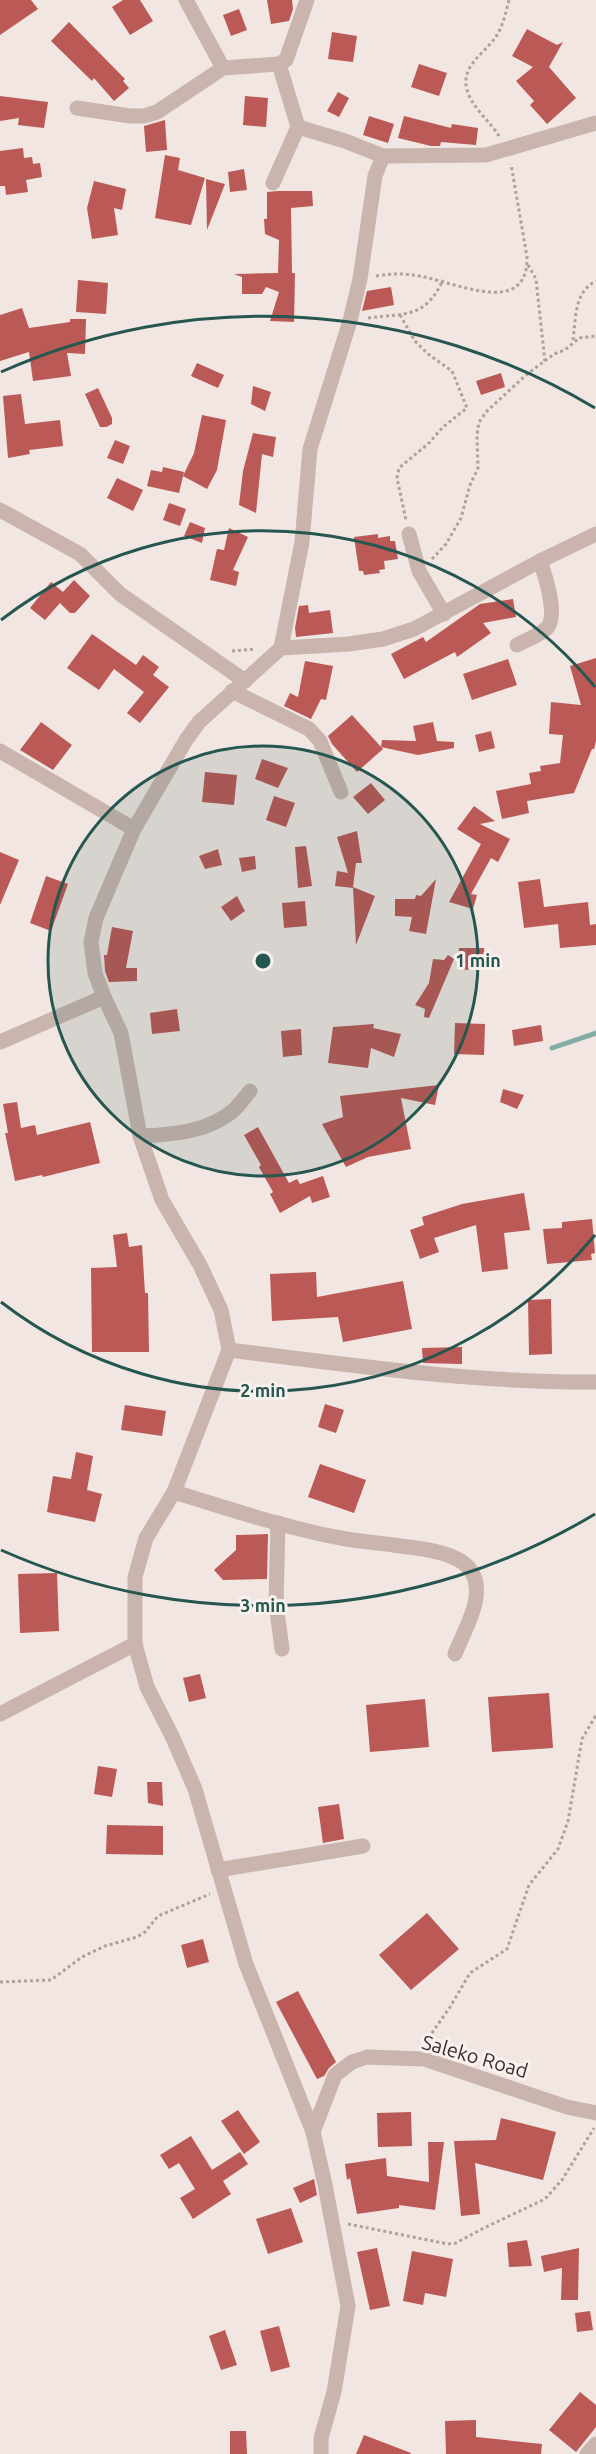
<svg xmlns="http://www.w3.org/2000/svg" width="596" height="2454" font-family="Ubuntu,sans-serif">
<rect width="100%" height="100%" fill="#f1e6e2"/>
<g fill="none" stroke-linecap="round" stroke-linejoin="round">
<polyline stroke="#83aca5" stroke-width="5" points="552,1048 596,1033"/>
</g>
<g fill="#ba5956">
<polygon points="0,0 31,0 38,9 0,35"/>
<polygon points="123,0 140,0 153,21 130,35 112,7"/>
<polygon points="267,0 292,0 293,9 289,21 271,24"/>
<polygon points="239,9 247,30 231,36 223,15"/>
<polygon points="69,22 125,79 123,81 129,88 114,101 94,78 92,81 51,41"/>
<polygon points="527,29 557,45 563,42 549,67 576,98 547,124 530,105 534,101 516,81 533,67 512,56"/>
<polygon points="332,32 357,36 353,62 328,59"/>
<polygon points="419,64 447,73 439,96 411,87"/>
<polygon points="338,92 349,98 339,117 327,111"/>
<polygon points="0,96 48,102 44,128 18,125 19,118 0,121"/>
<polygon points="245,96 268,98 266,127 243,125"/>
<polygon points="369,116 394,124 388,143 363,135"/>
<polygon points="404,116 451,128 452,124 478,128 476,145 441,142 440,146 431,146 398,138"/>
<polygon points="165,120 167,150 146,152 144,126"/>
<polygon points="23,148 24,158 32,157 33,164 40,163 42,177 26,180 28,192 6,195 5,186 0,186 0,151"/>
<polygon points="165,155 180,158 178,170 205,178 191,225 155,218"/>
<polygon points="244,169 247,190 230,192 228,172"/>
<polygon points="206,179 225,184 207,230"/>
<polygon points="94,181 126,189 122,210 114,208 118,235 92,239 87,208"/>
<polygon points="278,191 312,191 313,206 291,208 292,273 295,273 294,322 270,321 279,292 266,287 262,294 242,294 242,277 234,274 278,273 279,240 265,234 264,219 267,219 267,192"/>
<polygon points="78,280 108,283 106,314 76,312"/>
<polygon points="391,287 394,305 362,311 367,291"/>
<polygon points="22,308 29,328 70,322 70,319 86,319 85,354 67,353 71,376 33,381 29,352 0,361 0,315"/>
<polygon points="197,363 224,375 218,388 191,376"/>
<polygon points="501,373 505,387 481,395 476,381"/>
<polygon points="253,386 271,392 265,411 251,404"/>
<polygon points="98,388 112,418 112,424 106,427 100,427 85,394"/>
<polygon points="21,394 25,424 60,420 63,446 29,450 30,454 8,458 3,396"/>
<polygon points="202,415 226,420 217,470 207,489 183,476 179,493 147,486 151,470 162,472 163,467 184,472 183,476 194,453"/>
<polygon points="253,433 276,437 273,457 262,454 256,513 239,505 243,471"/>
<polygon points="115,440 130,446 123,464 107,458"/>
<polygon points="117,478 143,490 133,511 107,498"/>
<polygon points="169,503 186,509 180,526 163,520"/>
<polygon points="190,522 205,528 202,543 184,536"/>
<polygon points="229,528 248,537 233,570 239,572 236,586 210,580 217,549 224,550"/>
<polygon points="378,534 378,538 390,536 390,541 395,541 398,559 384,561 385,569 379,570 380,573 364,575 363,571 359,571 354,537"/>
<polygon points="74,580 90,596 75,613 70,613 60,603 45,620 30,608 51,582 63,592"/>
<polygon points="513,599 516,617 483,623 491,633 457,657 455,652 404,679 391,654 423,637 426,642 480,604"/>
<polygon points="308,605 309,613 330,610 333,633 296,637 295,628 299,606"/>
<polygon points="92,634 136,665 143,655 159,667 153,675 169,687 140,723 127,713 144,692 114,669 99,690 67,668"/>
<polygon points="596,658 596,741 594,749 592,749 574,793 527,801 529,813 502,819 496,791 531,784 529,773 541,771 540,766 560,763 563,735 549,734 551,702 581,705 570,666"/>
<polygon points="508,659 517,685 472,700 463,674"/>
<polygon points="305,661 333,666 326,700 321,699 311,719 284,706 290,693 298,697"/>
<polygon points="352,715 383,749 357,772 332,744 328,736"/>
<polygon points="41,722 72,745 53,770 20,750"/>
<polygon points="433,722 437,741 454,742 454,748 418,755 381,747 382,740 416,741 413,726"/>
<polygon points="491,731 495,748 479,752 475,735"/>
<polygon points="262,759 288,768 278,788 255,779"/>
<polygon points="205,772 237,775 234,805 202,802"/>
<polygon points="371,783 385,800 368,814 353,797"/>
<polygon points="274,796 295,803 286,827 266,820"/>
<polygon points="474,806 495,821 480,824 510,839 498,862 491,858 471,894 477,895 473,909 449,902 481,844 457,829"/>
<polygon points="357,831 362,863 356,863 353,887 375,896 356,945 353,888 335,886 337,871 348,873 337,837"/>
<polygon points="306,846 312,886 298,888 295,847"/>
<polygon points="218,849 222,865 205,869 199,856"/>
<polygon points="0,852 19,860 0,905"/>
<polygon points="255,856 256,869 242,872 239,858"/>
<polygon points="46,876 68,884 51,931 30,923"/>
<polygon points="436,879 426,934 409,931 412,917 395,916 395,899 415,899 416,895 421,896"/>
<polygon points="540,879 544,907 588,902 590,925 596,924 596,945 560,948 558,924 524,928 518,882"/>
<polygon points="237,896 245,911 231,921 221,907"/>
<polygon points="305,901 307,926 284,928 282,903"/>
<polygon points="112,927 133,931 126,968 137,968 137,981 109,982 105,971 104,955 107,955"/>
<polygon points="459,948 484,948 485,969 458,970"/>
<polygon points="448,955 454,959 429,1018 424,1017 425,1009 415,1005 429,983 433,959 444,960"/>
<polygon points="177,1009 180,1031 152,1034 150,1013"/>
<polygon points="455,1023 485,1024 484,1055 454,1054"/>
<polygon points="374,1024 373,1028 401,1034 394,1057 371,1048 368,1068 328,1063 333,1027"/>
<polygon points="541,1025 543,1041 514,1046 512,1030"/>
<polygon points="301,1029 302,1055 283,1057 281,1031"/>
<polygon points="439,1085 435,1105 401,1098 411,1149 368,1157 346,1167 322,1124 343,1117 340,1096"/>
<polygon points="503,1089 524,1095 517,1109 500,1102"/>
<polygon points="17,1102 21,1128 35,1125 37,1135 90,1122 100,1163 43,1177 42,1175 15,1181 5,1133 8,1133 3,1104"/>
<polygon points="258,1127 289,1183 297,1179 300,1184 323,1176 330,1197 312,1203 310,1196 280,1213 270,1194 273,1192 259,1167 261,1165 244,1135"/>
<polygon points="524,1193 530,1230 504,1233 508,1269 482,1272 476,1225 434,1238 439,1252 420,1259 410,1230 424,1225 422,1217 462,1204"/>
<polygon points="592,1219 595,1253 591,1254 592,1260 547,1264 543,1229 562,1228 562,1222"/>
<polygon points="127,1233 129,1247 142,1245 145,1293 148,1293 149,1352 92,1352 91,1268 117,1267 113,1235"/>
<polygon points="316,1272 317,1297 403,1281 412,1329 343,1342 338,1317 272,1321 270,1274"/>
<polygon points="551,1299 552,1354 529,1355 528,1300"/>
<polygon points="462,1347 462,1364 423,1363 422,1348"/>
<polygon points="325,1404 344,1410 336,1433 318,1427"/>
<polygon points="125,1405 166,1411 162,1436 121,1430"/>
<polygon points="76,1452 93,1456 87,1490 102,1494 95,1522 47,1512 53,1476 71,1479"/>
<polygon points="320,1464 366,1480 354,1513 308,1497"/>
<polygon points="268,1534 267,1579 223,1580 214,1570 236,1550 236,1535"/>
<polygon points="57,1573 59,1631 20,1633 18,1574"/>
<polygon points="200,1674 206,1698 189,1702 183,1678"/>
<polygon points="549,1693 553,1748 492,1752 488,1697"/>
<polygon points="425,1699 429,1747 370,1752 366,1705"/>
<polygon points="98,1766 117,1769 112,1797 94,1794"/>
<polygon points="147,1782 162,1782 163,1806 148,1803"/>
<polygon points="339,1804 344,1839 323,1843 318,1807"/>
<polygon points="107,1825 163,1826 163,1855 106,1854"/>
<polygon points="427,1913 459,1949 411,1990 379,1955"/>
<polygon points="203,1939 209,1962 187,1968 181,1945"/>
<polygon points="298,1991 336,2062 329,2068 324,2076 317,2079 276,2002"/>
<polygon points="238,2110 260,2142 244,2154 221,2121"/>
<polygon points="411,2112 412,2146 378,2147 377,2113"/>
<polygon points="501,2118 556,2132 543,2180 475,2163 480,2214 461,2216 454,2141 496,2140"/>
<polygon points="191,2136 212,2170 240,2152 248,2164 223,2181 231,2194 193,2219 180,2198 195,2189 179,2163 169,2169 160,2155"/>
<polygon points="428,2142 444,2142 435,2210 399,2205 399,2208 357,2214 350,2178 347,2180 345,2164 386,2158 387,2176 429,2182"/>
<polygon points="314,2179 317,2195 300,2203 293,2188"/>
<polygon points="291,2208 303,2242 268,2254 256,2219"/>
<polygon points="527,2240 532,2266 509,2267 507,2243"/>
<polygon points="377,2248 390,2306 370,2310 357,2252"/>
<polygon points="579,2248 578,2300 561,2300 562,2268 544,2272 541,2256"/>
<polygon points="412,2251 453,2259 446,2297 425,2293 423,2305 403,2301"/>
<polygon points="590,2311 593,2330 577,2332 575,2313"/>
<polygon points="279,2326 290,2367 271,2372 260,2331"/>
<polygon points="225,2330 237,2365 221,2370 209,2336"/>
<polygon points="580,2392 596,2405 596,2427 576,2452 549,2430"/>
<polygon points="476,2420 476,2437 542,2444 541,2454 446,2454 445,2421"/>
<polygon points="230,2431 246,2431 247,2454 230,2454"/>
<polygon points="364,2435 411,2453 410,2454 356,2454"/>
</g>
<g fill="none" stroke-linecap="round" stroke-linejoin="round">
<g stroke="#b49e98" stroke-width="3" stroke-dasharray="3 3" stroke-linecap="butt">
<path d="M499 136C490 121 472 108 467 90 460 65 486 53 497 35 503 25 506 12 509 0"/>
<polyline points="528,265 536,279 545,362"/>
<path d="M376 276C389 274 401 273 413 275 450 279 528 321 527 257L511 164"/>
<polyline points="400,315 415,341 428,354 452,371 467,408 443,427 429,443 399,468 397,478 406,520"/>
<path d="M368 318C405 313 425 319 443 280"/>
<path d="M573 340C576 318 574 292 596 281"/>
<polyline points="432,559 446,544 461,518 470,485 478,468 477,435 479,422 487,411 526,375 554,354 565,350 579,338 596,336"/>
<polyline points="232,651 255,649"/>
<polyline points="0,1982 51,1980 82,1957 105,1946 137,1937 145,1932 158,1916 210,1894"/>
<polyline points="425,2043 450,2007 470,1973 507,1949 529,1885 558,1849 568,1821 582,1739 596,1715"/>
<polyline points="348,2224 448,2244 456,2243 484,2228 545,2199 562,2180 594,2128"/>
</g>
<g stroke="#c9b5ae" stroke-width="15">
<polyline points="186,0 223,68"/>
<polyline points="279,64 298,127 345,141 383,156"/>
<polyline points="77,108 130,116 144,116 157,112 223,68 279,64 286,60 307,0"/>
<polyline points="273,183 298,127"/>
<polyline points="0,510 80,554 120,594 245,681"/>
<polyline points="409,534 419,571 444,614"/>
<path d="M517 645C526 640 538 636 546 629 559 618 545 575 540 561"/>
<polyline points="281,648 349,644 383,639 414,629 540,561 596,534"/>
<polyline points="232,691 309,729 320,741 341,792"/>
<polyline points="0,751 134,829"/>
<polyline points="0,1042 104,997"/>
<path d="M140 1136C171 1135 210 1132 235 1109 240 1104 245 1097 250 1091"/>
<path d="M229 1350C350 1365 473 1383 596 1382"/>
<path d="M174 1492C230 1509 288 1529 346 1539 364 1542 382 1543 400 1546 420 1548 456 1552 469 1568 489 1592 464 1630 455 1654"/>
<polyline points="278,1523 276,1604 282,1649"/>
<polyline points="0,1714 135,1644"/>
<polyline points="218,1870 363,1846"/>
<polyline points="313,2132 335,2075 352,2062 367,2057 424,2059 567,2107 596,2113"/>
<polyline points="321,2454 321,2438 334,2392 348,2306 325,2185 313,2132 246,1964 195,1789 172,1736 147,1687 135,1644 135,1577 146,1538 174,1492 229,1350 221,1310 200,1265 162,1200 140,1136 121,1033 104,997 95,973 91,942 96,918 134,829 186,740 199,722 281,648 302,542 310,449 350,321 360,279 375,176 383,156 486,155 596,123"/>
<polyline points="587,2454 596,2444"/>
</g>
</g>
<circle cx="263" cy="961" r="215" fill="#25564f" fill-opacity=".12"/>
<g fill="none" stroke="#25564f" stroke-width="3">
<circle cx="263" cy="961" r="215"/>
<path d="M595 1235A430 430 0 0 1 1 1302M1 620A430 430 0 0 1 595 687"/>
<path d="M595 1514A645 645 0 0 1 1 1550M1 372A645 645 0 0 1 595 408"/>
</g>
<g text-anchor="middle" dominant-baseline="central" stroke-width="6" stroke-linejoin="round" paint-order="stroke">
<g font-size="20" fill="#382d2c" stroke="#f9f1ee">
<text transform="translate(475 2056) rotate(16)">Saleko Road</text>
</g>
</g>
<circle cx="263" cy="961" r="9" fill="#25564f" stroke="#f9f1ee" stroke-width="3"/>
<g font-size="18" text-anchor="middle" font-weight="bold" fill="#25564f" stroke="#f9f1ee" stroke-width="6" stroke-linejoin="round" paint-order="stroke">
<text x="478" y="967">1 min</text>
<text x="263" y="1397">2 min</text>
<text x="263" y="1612">3 min</text>
</g>
</svg>
